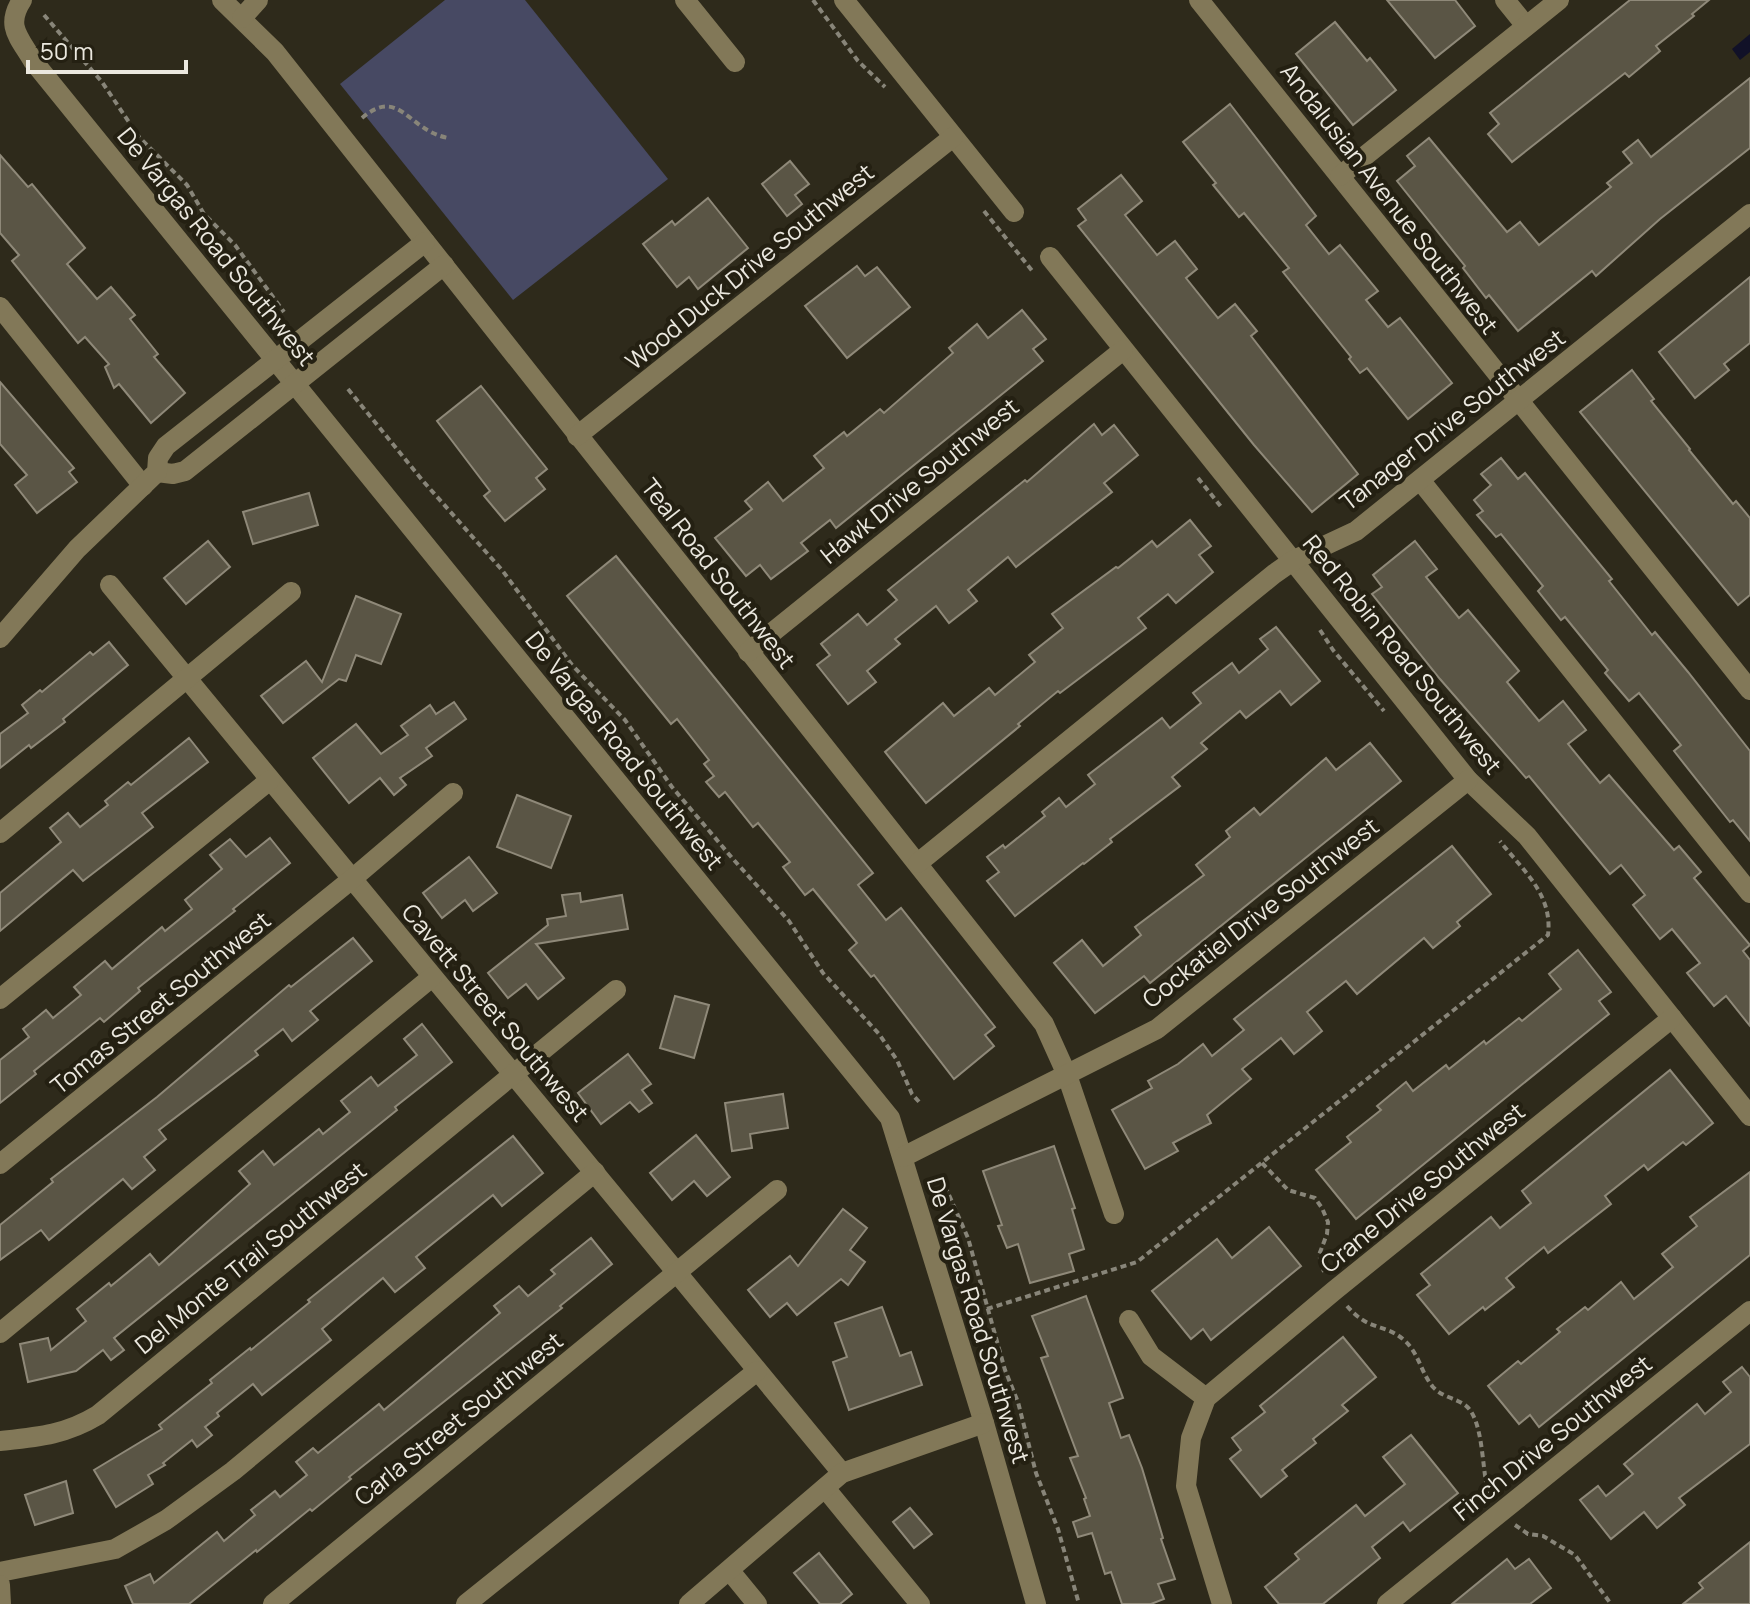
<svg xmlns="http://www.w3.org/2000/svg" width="1750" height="1604" font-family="Manrope,sans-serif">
<rect width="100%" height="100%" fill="#2e2a1b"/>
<polygon fill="#474963" points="445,0 525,0 668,179 513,300 340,84"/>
<polygon fill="#111128" points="1750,34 1750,52 1740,60 1732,49"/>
<g fill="#5a5545" stroke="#8f8979" stroke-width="2">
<polygon points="1387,0 1455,0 1475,26 1435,58"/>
<polygon points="1630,0 1709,0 1692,14 1694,16 1656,46 1660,51 1629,77 1625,73 1512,162 1488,134 1499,124 1490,113"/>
<polygon points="1335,22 1367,61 1370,58 1396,90 1353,125 1296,54"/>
<polygon points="1750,78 1750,148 1660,219 1596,276 1592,271 1518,331 1489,295 1486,298 1463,268 1465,266 1397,181 1415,166 1407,156 1429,138 1507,232 1520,222 1539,245 1611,187 1607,183 1632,163 1623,152 1638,140 1651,157"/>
<polygon points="1230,104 1316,216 1306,225 1329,254 1340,245 1378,291 1366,300 1388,327 1400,318 1452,383 1408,419 1367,368 1360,373 1349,359 1351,357 1283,272 1289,268 1244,213 1239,217 1213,185 1216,183 1183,142"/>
<polygon points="0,155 28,187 32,184 85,248 67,264 97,299 111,287 135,315 130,319 158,354 154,357 185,393 151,423 119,384 114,388 105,367 109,364 85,337 78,343 12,261 19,255 0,233"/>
<polygon points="790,161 809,184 795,195 802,204 787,216 762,184"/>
<polygon points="1121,175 1142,201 1125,215 1157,255 1175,241 1197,269 1186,278 1218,318 1235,304 1257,331 1251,336 1358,474 1312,512 1254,445 1078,226 1086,220 1078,209"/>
<polygon points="708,198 748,248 698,289 689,277 677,287 643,244 672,221 675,225"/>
<polygon points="857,266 865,276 877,267 910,307 847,358 805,306"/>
<polygon points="1750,277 1750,343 1724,364 1729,370 1695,398 1659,352"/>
<polygon points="1022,310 1046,339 1033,349 1043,361 836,528 830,520 801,543 808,551 771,579 760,565 746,576 715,538 752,509 745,501 768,482 783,501 824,468 814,456 844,432 847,436 880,409 884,413 953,353 949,348 977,324 988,338"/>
<polygon points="1632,370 1654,399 1651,401 1690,449 1689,450 1733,504 1736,501 1750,518 1750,595 1738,605 1580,412"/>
<polygon points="0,382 74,468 69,472 77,482 37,513 15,485 27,475 0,444"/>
<polygon points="481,386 547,469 536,478 545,489 505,521 484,496 490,491 437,421"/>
<polygon points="1094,424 1102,435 1114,425 1138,455 1104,483 1112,492 1016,567 1008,557 968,590 977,601 949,623 936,606 895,639 900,644 867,671 876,682 848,704 817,665 830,655 821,644 858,614 867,625 897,600 888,590 1025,480 1027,482"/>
<polygon points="1501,458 1518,479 1525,473 1612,579 1609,581 1652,635 1655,632 1688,672 1750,751 1750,841 1733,820 1730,822 1674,751 1681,745 1639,693 1629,701 1605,673 1608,670 1565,617 1561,620 1538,591 1543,586 1501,534 1496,537 1477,515 1483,511 1474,500 1491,485 1481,474"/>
<polygon points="309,493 318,525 253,544 243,512"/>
<polygon points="1190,520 1211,546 1199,555 1213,572 1176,603 1168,594 1138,618 1146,628 1060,693 1058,691 1018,724 1020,726 926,803 885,752 943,703 954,716 989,688 995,695 1035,662 1029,655 1063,628 1052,614 1116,567 1118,568 1152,541 1157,547"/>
<polygon points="208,541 230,567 186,604 164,578"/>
<polygon points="1415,541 1437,569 1426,577 1459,618 1468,610 1519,671 1507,682 1539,721 1563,701 1586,730 1568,744 1600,783 1609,775 1674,850 1679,846 1701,872 1694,878 1750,945 1743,951 1750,960 1750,1026 1726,996 1714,1006 1687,973 1700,963 1672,929 1660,939 1633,905 1645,895 1621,865 1610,874 1529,776 1526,778 1440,679 1372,594 1382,587 1373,575"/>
<polygon points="616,556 873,873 858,885 886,920 901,908 995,1027 985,1035 994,1046 954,1079 874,975 871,977 849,950 857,943 813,889 805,895 783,867 790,862 758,823 753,827 725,792 719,797 706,782 714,776 704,764 709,760 677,719 671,724 567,596"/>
<polygon points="356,596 401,614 381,664 356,655 346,681 339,679 283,723 261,696 306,661 322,682"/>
<polygon points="1276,627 1320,681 1291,705 1280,691 1246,718 1240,711 1201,743 1207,749 1172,777 1180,786 1110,839 1112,842 1084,864 1083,863 1015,916 987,881 999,872 987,857 1003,845 1005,848 1045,816 1042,812 1059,798 1066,807 1095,784 1088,775 1162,718 1170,728 1201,703 1193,693 1207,682 1232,663 1239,673 1268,649 1260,639"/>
<polygon points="109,642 128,665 63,719 65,722 31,748 29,745 0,768 0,734 28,713 22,705 40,690 42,692 90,652 93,655"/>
<polygon points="454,702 466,719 426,748 432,756 400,778 406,785 394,795 380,778 349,803 313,758 356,724 381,754 408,735 401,726 430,705 436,714"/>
<polygon points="189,738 208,762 142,813 153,827 83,881 73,870 0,931 0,893 61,842 50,828 68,813 80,827 108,805 105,801 128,782 131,785"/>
<polygon points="1370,743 1401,781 1150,983 1144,976 1095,1013 1054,963 1082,940 1103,966 1141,935 1135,927 1204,875 1196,865 1230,837 1226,831 1254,808 1260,815 1326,758 1336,770"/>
<polygon points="517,795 571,816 551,868 497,847"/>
<polygon points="270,838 290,863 233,909 235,911 138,988 140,991 104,1022 100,1018 34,1071 36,1074 0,1103 0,1060 29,1037 23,1029 46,1010 53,1018 81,995 74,987 105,961 112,969 162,927 165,931 192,909 185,900 222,869 210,855 230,839 246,857"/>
<polygon points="1452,846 1491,894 1457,922 1460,926 1433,948 1424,938 1357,994 1346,981 1307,1012 1322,1031 1294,1054 1281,1038 1242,1069 1251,1079 1207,1115 1211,1123 1173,1143 1178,1151 1145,1169 1112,1110 1152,1088 1148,1081 1178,1064 1203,1044 1212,1056 1244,1030 1234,1019"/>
<polygon points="469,857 497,893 473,911 465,900 442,918 423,893"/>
<polygon points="580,893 581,902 622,895 628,929 536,944 564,978 538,999 526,984 508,998 488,973 548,925 547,919 566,916 562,895"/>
<polygon points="353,938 372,961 310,1011 318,1020 292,1041 283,1029 255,1051 258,1055 159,1130 166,1139 144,1157 155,1170 132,1189 123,1179 49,1240 41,1230 0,1260 0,1225 53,1182 51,1179 157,1097 289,985 291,987"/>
<polygon points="1578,950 1611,992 1599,1001 1609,1014 1356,1219 1316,1170 1351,1142 1347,1137 1381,1110 1377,1106 1406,1082 1413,1091 1446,1065 1449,1069 1484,1041 1486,1044 1519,1018 1522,1021 1561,989 1549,974"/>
<polygon points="675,996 709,1005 694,1058 660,1048"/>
<polygon points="422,1024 452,1062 395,1107 397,1110 114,1338 124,1350 111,1360 103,1350 76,1371 28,1382 20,1344 48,1338 51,1350 86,1321 77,1309 109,1283 111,1286 150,1254 159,1265 250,1184 239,1171 263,1151 274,1165 319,1129 323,1134 350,1112 341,1101 371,1077 378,1086 417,1055 404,1039"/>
<polygon points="628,1054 651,1084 642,1090 652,1103 639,1112 630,1102 601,1124 578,1093"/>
<polygon points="1670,1070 1713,1123 1686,1145 1683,1142 1648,1170 1644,1165 1605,1196 1611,1204 1548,1253 1544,1247 1506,1278 1514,1287 1485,1310 1483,1307 1449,1334 1417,1295 1430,1285 1421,1274 1491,1217 1500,1228 1531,1203 1522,1191"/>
<polygon points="783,1094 788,1128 750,1134 752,1148 732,1151 725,1103"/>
<polygon points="696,1135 730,1177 707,1196 694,1181 672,1200 650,1173"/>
<polygon points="513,1136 543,1173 502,1206 493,1195 416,1257 425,1268 395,1292 383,1278 322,1329 331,1340 262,1395 253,1384 217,1413 219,1416 205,1427 212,1435 197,1447 192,1440 163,1463 165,1465 148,1475 153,1484 116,1507 94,1470 162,1429 159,1425 212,1383 210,1380 250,1348 251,1350 310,1302 308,1300"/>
<polygon points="1054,1146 1075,1208 1072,1209 1084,1249 1069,1254 1074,1271 1030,1283 1018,1244 1007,1248 998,1226 1002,1225 983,1171"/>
<polygon points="1750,1172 1750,1255 1539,1427 1530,1415 1519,1424 1488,1386 1518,1361 1521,1364 1560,1332 1557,1329 1585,1307 1588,1310 1621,1282 1634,1299 1673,1267 1662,1254 1697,1226 1690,1217"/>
<polygon points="843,1209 867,1228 850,1250 865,1262 848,1285 841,1279 797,1315 787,1303 770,1317 748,1290 790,1256 798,1266"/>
<polygon points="1269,1227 1301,1266 1211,1340 1203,1329 1191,1339 1152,1291 1217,1239 1232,1258"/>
<polygon points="591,1238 612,1264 560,1306 562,1308 349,1477 351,1479 312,1511 310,1509 257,1552 256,1550 189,1604 133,1604 125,1586 150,1574 154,1583 217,1532 224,1541 255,1515 251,1510 275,1491 280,1497 307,1475 296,1462 313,1448 318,1453 379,1404 384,1410 500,1313 494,1306 519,1286 528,1296 555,1274 551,1270"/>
<polygon points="1086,1296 1123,1398 1109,1403 1121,1438 1129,1435 1142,1468 1163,1538 1161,1539 1175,1579 1158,1584 1164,1599 1151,1604 1122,1604 1111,1572 1105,1574 1092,1533 1078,1537 1073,1522 1090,1516 1084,1499 1086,1498 1070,1458 1078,1456 1041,1358 1048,1356 1032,1316"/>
<polygon points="882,1307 900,1356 911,1352 922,1385 849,1410 833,1362 847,1357 835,1323"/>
<polygon points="1343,1337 1376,1377 1342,1405 1348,1411 1313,1439 1316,1443 1282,1470 1287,1476 1261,1497 1230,1459 1241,1450 1232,1438 1265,1412 1260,1406"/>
<polygon points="1742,1367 1750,1377 1750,1444 1679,1498 1685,1505 1657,1528 1644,1512 1611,1539 1580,1500 1598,1486 1606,1496 1633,1474 1624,1464 1697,1404 1705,1414 1731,1392 1723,1382"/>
<polygon points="1411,1435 1458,1493 1410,1531 1403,1522 1372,1547 1380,1558 1323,1604 1279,1604 1265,1587 1299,1559 1295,1554 1356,1505 1365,1516 1405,1484 1383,1457"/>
<polygon points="66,1481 73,1513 35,1525 25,1495"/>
<polygon points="910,1508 932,1534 914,1548 893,1522"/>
<polygon points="1750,1542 1750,1604 1683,1604 1703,1588 1699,1583"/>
<polygon points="819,1553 852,1594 840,1604 820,1604 794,1573"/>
<polygon points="1507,1559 1515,1569 1529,1559 1551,1588 1530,1604 1452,1604"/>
</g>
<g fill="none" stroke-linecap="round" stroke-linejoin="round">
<g stroke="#888579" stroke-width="4" stroke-dasharray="6 4" stroke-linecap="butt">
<polyline points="813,0 858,61 885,87"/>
<polyline points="44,15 102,82 139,137 187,185 204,214 235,245 284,312"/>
<path d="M362 118C400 86 407 130 448 138"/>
<polyline points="984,211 1034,273"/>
<polyline points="348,389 423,481 502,570 572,665 625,720 672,787 733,859 789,921 823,973 879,1034 897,1060 912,1094 921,1104"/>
<polyline points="1198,478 1222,508"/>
<polyline points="1320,630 1333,650 1384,711"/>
<polyline points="1262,1163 1288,1190 1315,1198 1322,1208 1328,1222 1327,1234 1319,1255 1324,1272"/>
<polyline points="945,1186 968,1238 1005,1370 1018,1402 1036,1473 1058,1529 1079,1604"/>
<path d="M1347 1306C1369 1332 1385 1323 1404 1340 1419 1353 1421 1373 1433 1387 1442 1397 1455 1398 1465 1405 1483 1418 1482 1466 1487 1487L1490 1494"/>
<path d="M987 1309 1137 1262 1548 935C1553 894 1523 871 1500 841"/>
<polyline points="1515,1525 1528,1534 1543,1536 1575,1555 1611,1604"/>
</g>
<g stroke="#827858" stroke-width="20">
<path d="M22 0C5 26 19 37 33 61L890 1118 984 1423 1036 1604"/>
<polyline points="222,0 275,52 1044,1024 1067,1075 1114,1214"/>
<polyline points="685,0 735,62"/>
<polyline points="844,0 1014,212"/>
<polyline points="1199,0 1750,690"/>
<polyline points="1505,0 1526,26"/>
<polyline points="242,18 258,0"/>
<polyline points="1340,176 1559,0"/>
<polyline points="1050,257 1468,780 1527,836 1750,1116"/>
<polyline points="0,307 143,486"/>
<polyline points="577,436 953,137"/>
<polyline points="157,472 173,474 185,471 444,265"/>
<polyline points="1420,480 1750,893"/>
<polyline points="110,585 842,1473"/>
<polyline points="0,638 77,549 157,472 158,458 166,446 425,242"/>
<polyline points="748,652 1123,350"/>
<polyline points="0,833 291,592"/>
<polyline points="918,863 1274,574 1294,560 1356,531 1750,214"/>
<polyline points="0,999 270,780"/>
<polyline points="903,1157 1157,1029 1468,780"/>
<polyline points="0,1164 352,879 453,793"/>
<polyline points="1129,1320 1151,1356 1206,1398"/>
<polyline points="0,1333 432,977"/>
<path d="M0 1441C38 1437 65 1435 98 1415L616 990"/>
<polyline points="825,1488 920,1604"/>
<polyline points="730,1571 757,1604"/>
<polyline points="0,1572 115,1549 166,1520 233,1471 595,1172"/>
<polyline points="0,1585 1,1604"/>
<polyline points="273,1604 777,1190"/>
<polyline points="466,1604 757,1371"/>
<polyline points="689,1604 842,1473 984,1423"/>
<polyline points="1222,1604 1186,1486 1191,1438 1206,1398 1335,1290 1672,1018"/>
<polyline points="1387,1604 1750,1311"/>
</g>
</g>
<g text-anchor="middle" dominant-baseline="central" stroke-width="8" stroke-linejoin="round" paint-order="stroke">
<g font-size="24" fill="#ebe8df" stroke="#242012">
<text transform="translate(1390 198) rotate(52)">Andalusian Avenue Southwest</text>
<text transform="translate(217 246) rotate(51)">De Vargas Road Southwest</text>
<text transform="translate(749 266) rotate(-39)">Wood Duck Drive Southwest</text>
<text transform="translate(1452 419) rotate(-38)">Tanager Drive Southwest</text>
<text transform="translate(919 480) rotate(-39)">Hawk Drive Southwest</text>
<text transform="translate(719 573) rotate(52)">Teal Road Southwest</text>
<text transform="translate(1403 654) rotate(51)">Red Robin Road Southwest</text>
<text transform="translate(625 750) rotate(51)">De Vargas Road Southwest</text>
<text transform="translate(1260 912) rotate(-38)">Cockatiel Drive Southwest</text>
<text transform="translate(160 1002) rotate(-39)">Tomas Street Southwest</text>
<text transform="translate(496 1012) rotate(50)">Cavett Street Southwest</text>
<text transform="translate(1422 1187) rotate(-39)">Crane Drive Southwest</text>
<text transform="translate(250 1257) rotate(-39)">Del Monte Trail Southwest</text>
<text transform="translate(979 1320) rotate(73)">De Vargas Road Southwest</text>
<text transform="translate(458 1418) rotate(-39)">Carla Street Southwest</text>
<text transform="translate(1552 1437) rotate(-39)">Finch Drive Southwest</text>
</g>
</g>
<path d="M28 60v12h158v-12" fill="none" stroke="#ebe8df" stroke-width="4"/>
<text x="40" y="60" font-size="24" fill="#ebe8df" stroke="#242012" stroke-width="6" paint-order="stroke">50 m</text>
</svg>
